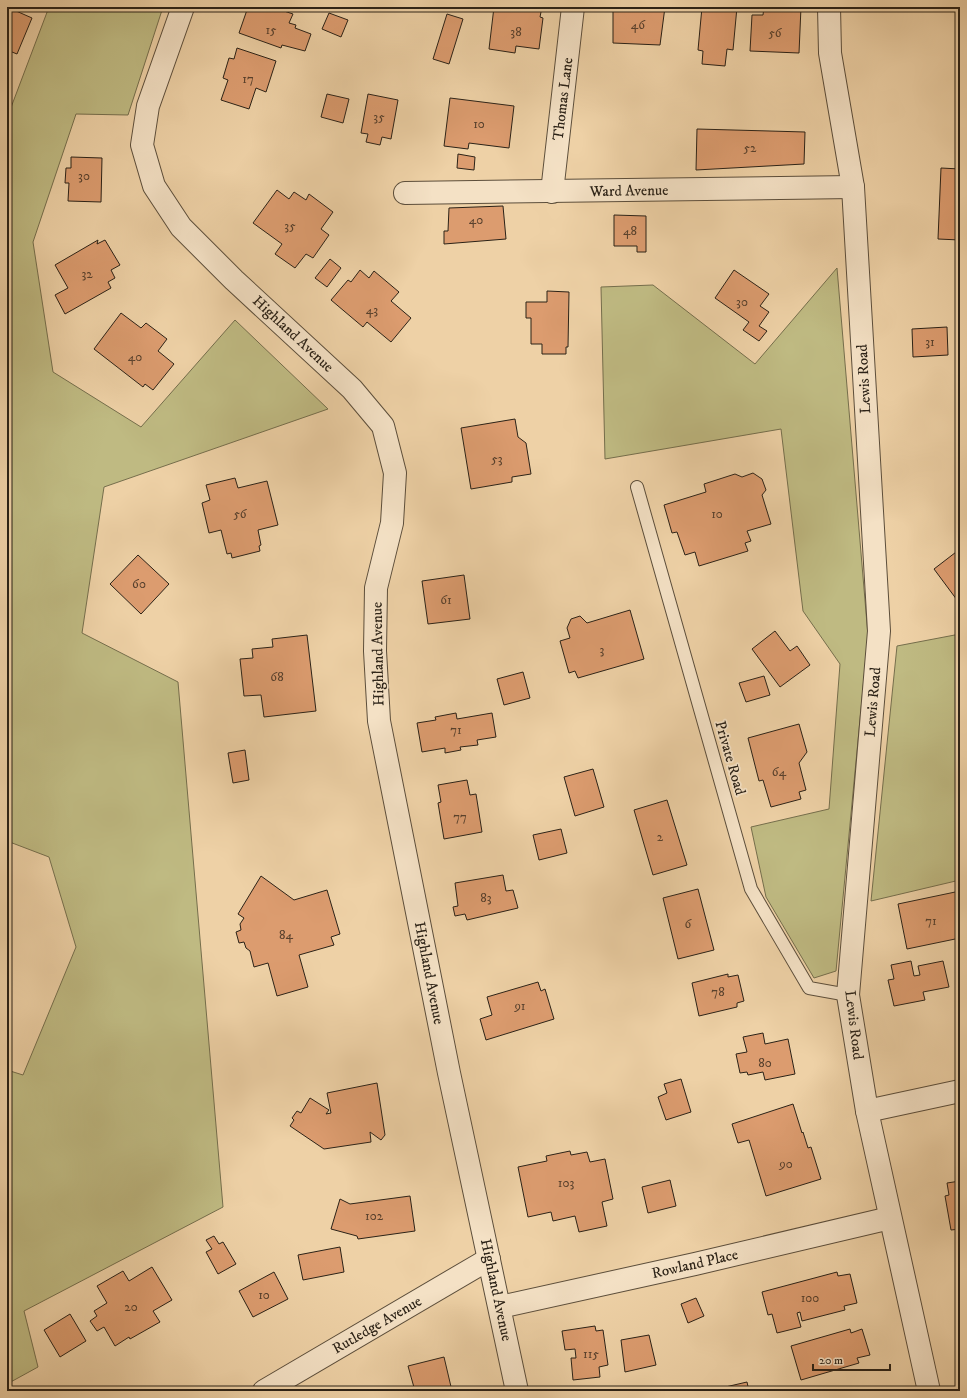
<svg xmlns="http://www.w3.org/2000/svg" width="967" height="1398" font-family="'IM FELL DW Pica',serif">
<rect width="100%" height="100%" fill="#eed1a6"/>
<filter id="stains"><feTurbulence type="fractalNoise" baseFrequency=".005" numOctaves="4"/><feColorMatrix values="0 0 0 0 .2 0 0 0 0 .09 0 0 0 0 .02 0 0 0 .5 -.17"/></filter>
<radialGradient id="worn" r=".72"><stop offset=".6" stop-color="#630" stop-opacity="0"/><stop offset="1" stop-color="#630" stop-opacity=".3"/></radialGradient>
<g fill="#bfba82" stroke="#756e4c">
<polygon points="49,7 163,7 128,115 76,114 33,242 53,372 141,427 235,320 328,409 104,487 82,633 178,682 223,1207 24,1311 38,1367 7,1384 7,1070 23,1075 76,947 49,857 7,841 7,118"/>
<polygon points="837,268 868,636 836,971 814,978 766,897 751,827 829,809 840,664 803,611 781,429 605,459 601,287 653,285 755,364"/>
<polygon points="960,634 960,880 871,901 897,646"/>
</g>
<g fill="#dc9c6f" stroke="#2b2217">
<polygon points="7,7 32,18 17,54 7,50"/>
<polygon points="248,7 272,7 293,14 289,23 296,25 295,28 311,34 305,51 282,45 281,48 239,33"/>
<polygon points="494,7 542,7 540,17 543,18 539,49 516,46 515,53 489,49"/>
<polygon points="613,7 665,7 660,45 613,43"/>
<polygon points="702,7 737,7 733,50 727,49 725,66 702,64 703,51 698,50"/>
<polygon points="764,7 801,7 799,53 750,51 752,15 763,15"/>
<polygon points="329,13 348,20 341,37 322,29"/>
<polygon points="447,14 463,19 449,64 433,59"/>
<polygon points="237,48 276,61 266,92 256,88 249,109 221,100 228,80 223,78 229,58 234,59"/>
<polygon points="327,94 349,99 343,123 321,117"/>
<polygon points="368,94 398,100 391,139 382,137 380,145 366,142 368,134 361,133"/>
<polygon points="450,98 514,106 509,148 469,143 468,149 444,146"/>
<polygon points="697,129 805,132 804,164 696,170"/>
<polygon points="458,154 475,157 474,170 457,168"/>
<polygon points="71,157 102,158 101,202 68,201 69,183 65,183 66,168 71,168"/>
<polygon points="941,168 960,169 960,240 938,239"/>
<polygon points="277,190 289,199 294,192 306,200 309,194 333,212 321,229 329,235 313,258 306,254 295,268 275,254 282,244 253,223"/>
<polygon points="503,206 506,239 444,244 444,231 448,231 449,208"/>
<polygon points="614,215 646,216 646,252 637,252 637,246 614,246"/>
<polygon points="98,240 97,244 105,240 120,265 111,270 115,278 108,282 111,288 65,314 55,295 68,288 55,265"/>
<polygon points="330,259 341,268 327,287 315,278"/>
<polygon points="360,270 369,278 374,271 399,292 391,301 411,318 391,342 367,322 363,327 331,300 348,280 351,282"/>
<polygon points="734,270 769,294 760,306 769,312 759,326 767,331 759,341 743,330 749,322 715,298"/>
<polygon points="547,291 569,292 568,347 566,347 566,354 542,354 542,344 531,344 531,318 526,318 526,302 547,302"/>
<polygon points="121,313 141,328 146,323 167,339 158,351 174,364 153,390 145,384 143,387 94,349"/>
<polygon points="947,327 948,355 913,357 912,329"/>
<polygon points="515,419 518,437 526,443 531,474 512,477 512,482 471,489 461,428"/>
<polygon points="753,473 762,479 766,490 762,495 771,524 747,531 751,541 745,543 748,551 699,566 695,552 685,555 677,532 672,533 664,505 706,492 704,484 735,474 742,477"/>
<polygon points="235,478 238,488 267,481 278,525 258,530 261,545 259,546 260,551 232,558 231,553 227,554 221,530 209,533 202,503 210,500 206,485"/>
<polygon points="960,549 960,604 934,569"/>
<polygon points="138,555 169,584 141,614 110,584"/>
<polygon points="464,575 470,619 428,624 422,581"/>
<polygon points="630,610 644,659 578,678 575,671 569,673 560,641 570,638 567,628 571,619 580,616 587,623"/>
<polygon points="775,631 790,651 797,646 810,665 780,687 752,649"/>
<polygon points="307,635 316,711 264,717 261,695 244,696 240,659 253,658 252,649 273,647 272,639"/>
<polygon points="523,672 530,698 504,705 497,679"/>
<polygon points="764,676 770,695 746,702 739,683"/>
<polygon points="456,713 457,719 492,713 496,737 477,740 478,745 460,747 461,750 445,753 445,748 422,752 417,723 436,720 435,717"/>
<polygon points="799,724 807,752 799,763 806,790 799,792 801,799 771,807 763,780 759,781 748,738"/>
<polygon points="245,750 249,780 233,783 228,753"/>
<polygon points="593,769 604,807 575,816 564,777"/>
<polygon points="467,780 470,795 476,794 482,832 444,839 438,803 441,802 438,785"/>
<polygon points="667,800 687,865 653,875 634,810"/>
<polygon points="561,829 567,853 539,860 533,835"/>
<polygon points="503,875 506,891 513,890 518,908 467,920 465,914 455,916 453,907 458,906 455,883"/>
<polygon points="261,876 294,900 327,890 340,934 331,937 334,945 299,955 308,987 277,996 268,963 254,967 250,951 246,948 244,942 239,943 236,932 241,930 240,924 244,918 238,914"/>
<polygon points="698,889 714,950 678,959 663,898"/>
<polygon points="960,891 960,938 907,949 898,904"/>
<polygon points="911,961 914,976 920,975 918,966 943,961 949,987 923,992 925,1000 894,1006 888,980 894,979 891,965"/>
<polygon points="728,974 728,977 738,975 744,1001 737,1003 737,1007 699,1016 692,983"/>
<polygon points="538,982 541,991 545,989 554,1019 486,1040 480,1019 492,1015 487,997"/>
<polygon points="763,1033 765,1044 788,1039 795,1074 765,1080 763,1072 748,1075 747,1072 740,1073 736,1054 747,1052 743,1037"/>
<polygon points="681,1079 691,1112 666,1120 658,1097 667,1093 664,1084"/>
<polygon points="377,1083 385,1135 381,1140 370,1132 371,1142 324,1149 290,1126 294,1120 292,1118 297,1111 301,1113 310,1098 329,1110 326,1114 331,1113 327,1093"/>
<polygon points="793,1104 802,1133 803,1132 808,1148 811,1147 821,1179 766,1196 749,1140 738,1143 732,1124"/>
<polygon points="570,1151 571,1155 587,1152 590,1162 605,1159 613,1199 602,1202 607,1226 579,1232 575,1216 553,1221 551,1212 528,1217 518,1167 547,1161 546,1156"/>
<polygon points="670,1180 676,1206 648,1213 642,1187"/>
<polygon points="960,1181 960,1229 951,1230 945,1196 949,1195 947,1183"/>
<polygon points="410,1196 415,1231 358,1239 357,1236 331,1229 340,1199 350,1204"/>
<polygon points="214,1236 219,1244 223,1242 236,1264 218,1274 206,1252 212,1249 206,1240"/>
<polygon points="340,1247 344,1272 303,1280 298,1255"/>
<polygon points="960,1247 960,1265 956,1248"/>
<polygon points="152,1267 172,1300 153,1311 160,1322 130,1339 129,1337 115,1346 104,1327 97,1331 90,1321 97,1316 94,1311 107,1303 97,1286 123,1271 129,1281"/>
<polygon points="274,1272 288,1299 253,1317 239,1291"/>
<polygon points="837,1272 838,1276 850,1274 857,1303 844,1306 845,1310 802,1321 800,1312 797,1313 801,1327 777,1333 772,1314 768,1315 762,1292"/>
<polygon points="696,1298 704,1316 688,1323 681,1304"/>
<polygon points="70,1314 86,1341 60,1357 44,1330"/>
<polygon points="595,1326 596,1331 603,1330 608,1365 599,1367 600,1377 573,1380 571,1358 576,1358 575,1349 565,1350 562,1331"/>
<polygon points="850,1329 851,1333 862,1329 870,1355 857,1358 859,1363 801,1380 791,1346"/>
<polygon points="649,1335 656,1365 625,1372 621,1340"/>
<polygon points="444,1357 452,1391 415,1391 408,1366"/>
<polygon points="747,1382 749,1391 721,1391 721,1388"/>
</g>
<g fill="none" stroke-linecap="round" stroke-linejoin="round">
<g stroke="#5c4e3b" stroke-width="14">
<polyline id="lane" points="637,487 751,889 809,988 848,995"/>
</g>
<g stroke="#5c4e3b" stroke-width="24">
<g id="street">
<polyline points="183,7 148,106 142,145 154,186 181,227 234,280 352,389 383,426 395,473 392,523 376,588 375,651 379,721 449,1073 517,1391"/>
<polyline points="829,7 830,53 853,187 879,631 848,995 867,1111 929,1391"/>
<polyline points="552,192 573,7"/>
<polyline points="405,193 853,187"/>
<polyline points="867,1111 960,1091"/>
<polyline points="500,1307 695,1264 890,1218"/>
<polyline points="264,1391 489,1259"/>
</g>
</g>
<use href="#lane" stroke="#f4e1c5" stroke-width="12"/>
<use href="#street" stroke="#f4e1c5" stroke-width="22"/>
</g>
<g text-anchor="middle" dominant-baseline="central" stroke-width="3.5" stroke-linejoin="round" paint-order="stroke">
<g font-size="13" fill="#57402d">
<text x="638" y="25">46</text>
<text x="271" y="30">15</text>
<text x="516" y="32">38</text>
<text x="775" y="33">56</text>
<text x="248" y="79">17</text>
<text x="379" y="117">35</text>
<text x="479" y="124">10</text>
<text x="750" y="148">52</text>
<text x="84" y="176">30</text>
<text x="476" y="220">40</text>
<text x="290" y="226">35</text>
<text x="630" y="231">48</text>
<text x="87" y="274">32</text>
<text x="742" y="302">30</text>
<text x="372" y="310">43</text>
<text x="930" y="342">31</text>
<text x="135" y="357">40</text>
<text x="497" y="459">53</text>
<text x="240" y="514">56</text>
<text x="717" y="514">10</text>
<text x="139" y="584">60</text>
<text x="446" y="600">61</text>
<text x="602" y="650">3</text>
<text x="277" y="677">68</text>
<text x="456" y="730">71</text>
<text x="779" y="772">64</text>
<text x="460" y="817">77</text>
<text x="660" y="837">2</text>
<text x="486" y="898">83</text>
<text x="931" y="921">71</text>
<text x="688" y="924">6</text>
<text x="286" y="935">84</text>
<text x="718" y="992">78</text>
<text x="520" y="1006">91</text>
<text x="765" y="1063">80</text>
<text x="786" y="1164">90</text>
<text x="566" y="1183">103</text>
<text x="374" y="1216">102</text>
<text x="264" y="1295">10</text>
<text x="810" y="1298">100</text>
<text x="131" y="1307">20</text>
<text x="591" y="1354">115</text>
</g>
<g font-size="15" fill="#2b2217" stroke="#f4e1c5">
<text transform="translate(563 99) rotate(-83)">Thomas Lane</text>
<text transform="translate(629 191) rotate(-1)">Ward Avenue</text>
<text transform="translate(293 334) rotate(43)">Highland Avenue</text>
<text transform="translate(864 379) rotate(-93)">Lewis Road</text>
<text transform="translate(378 654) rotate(-91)">Highland Avenue</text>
<text transform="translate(873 702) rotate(-85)">Lewis Road</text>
<text transform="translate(730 758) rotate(74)">Private Road</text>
<text transform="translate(429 973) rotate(79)">Highland Avenue</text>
<text transform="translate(854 1025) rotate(83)">Lewis Road</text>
<text transform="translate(695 1264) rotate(-13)">Rowland Place</text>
<text transform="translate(496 1290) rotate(78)">Highland Avenue</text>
<text transform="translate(377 1325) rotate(-30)">Rutledge Avenue</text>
</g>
</g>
<rect width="967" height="1398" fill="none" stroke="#eed1a6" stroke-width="24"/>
<rect x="8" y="8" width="951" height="1382" fill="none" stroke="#2b2217" stroke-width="2"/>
<rect x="12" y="12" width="943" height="1374" fill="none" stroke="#2b2217"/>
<path d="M813 1364v6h77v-6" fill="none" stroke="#2b2217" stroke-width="2"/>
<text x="819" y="1364" font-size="12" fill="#2b2217" stroke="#f4e1c5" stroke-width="3" paint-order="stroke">20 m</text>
<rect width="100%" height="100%" filter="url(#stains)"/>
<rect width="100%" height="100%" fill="url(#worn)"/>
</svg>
